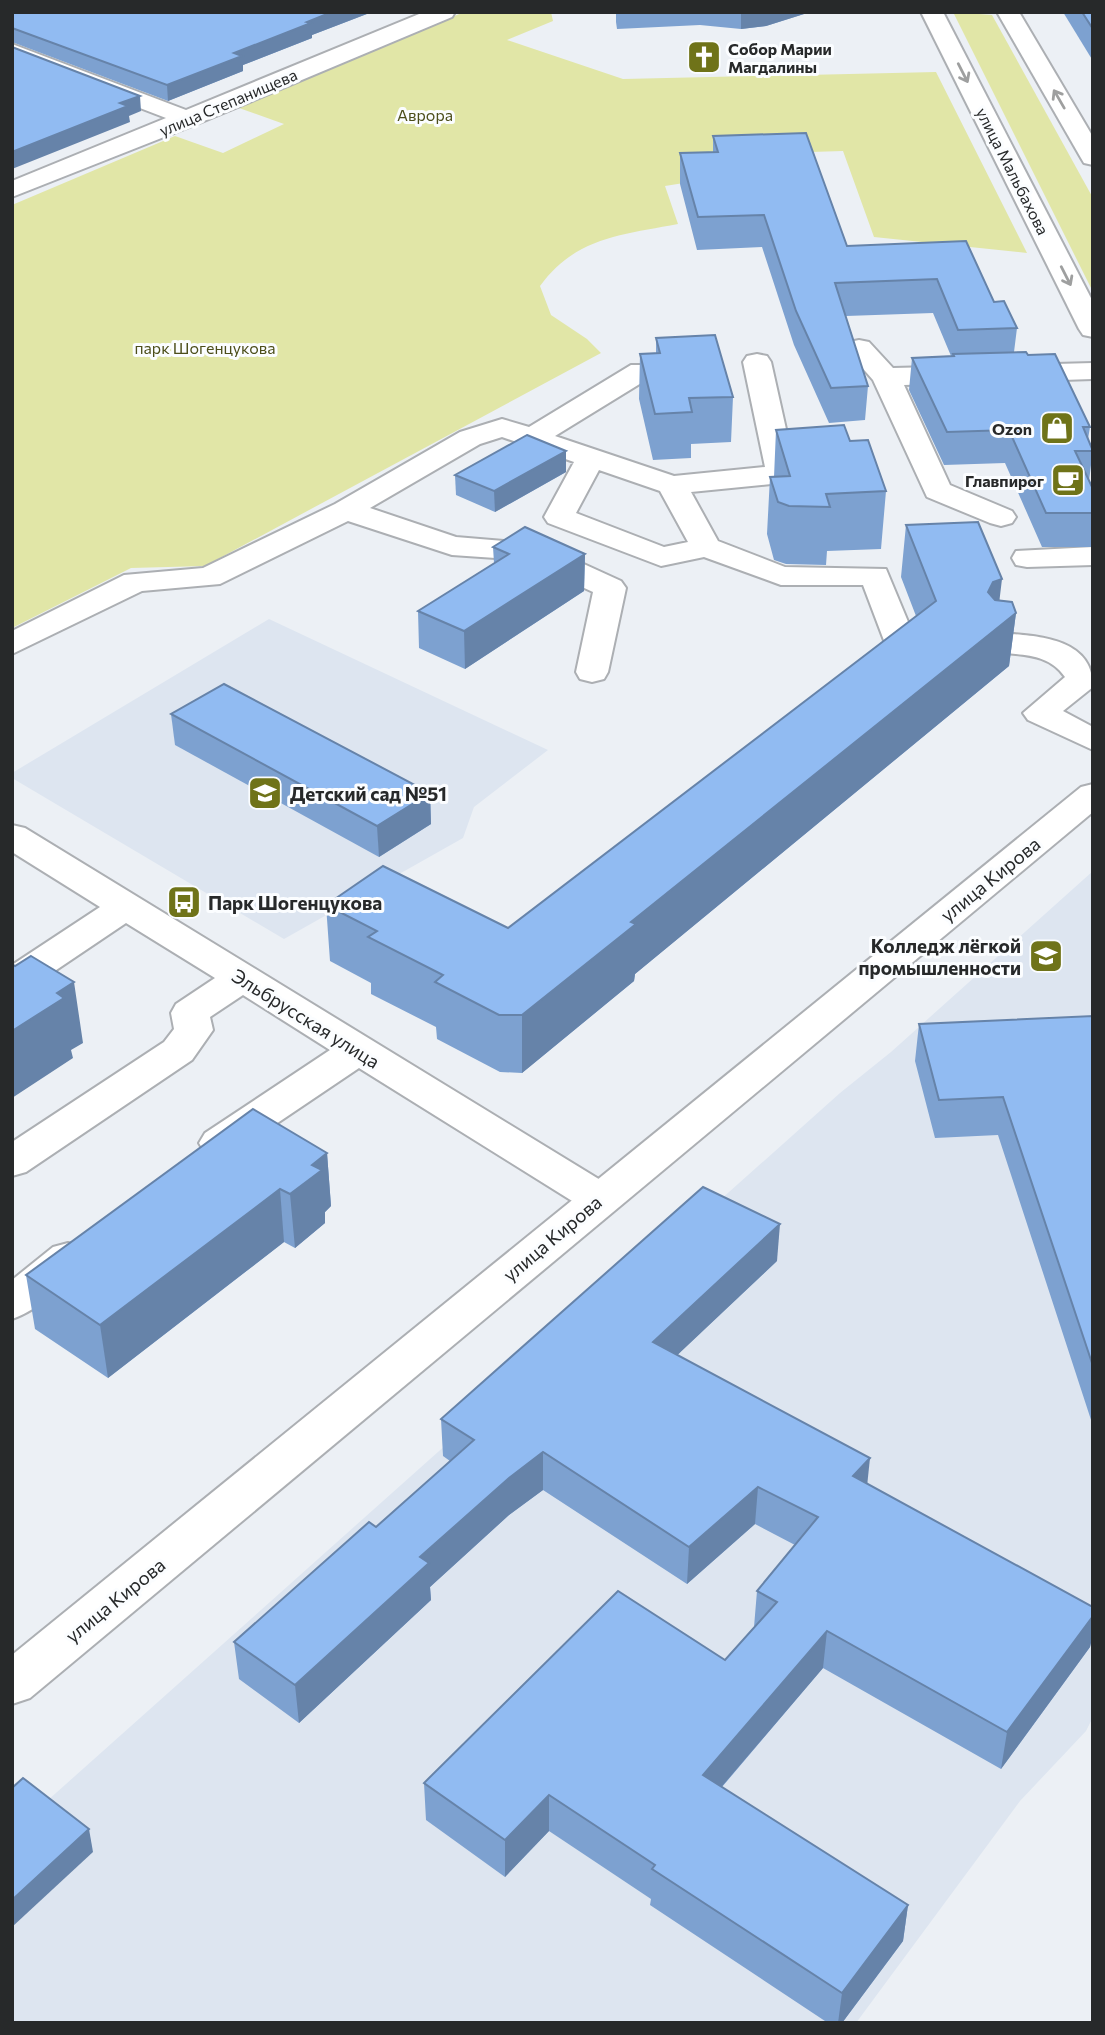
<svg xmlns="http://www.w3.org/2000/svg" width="1105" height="2035" font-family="Commissioner,sans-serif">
<rect width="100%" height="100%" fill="#ecf0f5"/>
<g fill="#dde5f0">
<polygon points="269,619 548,750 474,807 463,838 284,939 12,778 12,773"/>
<polygon points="1093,871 1093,1717 1086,1731 1020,1801 856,2023 12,2023 12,1812 47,1801 840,1093 891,1052"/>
</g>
<g fill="#e1e6a7">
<path d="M464 12H551L553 21 507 40 623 79 936 72 1027 253 874 237 843 151 685 156 690 182 665 186 678 224C621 235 576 237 540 286L551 315 587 339 601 353 205 566 131 568 12 628V205L175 136 223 153 284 124 239 108Z"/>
<polygon points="953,12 992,15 1093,198 1093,292"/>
</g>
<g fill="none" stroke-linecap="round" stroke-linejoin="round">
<g stroke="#acafb3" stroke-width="4">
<g id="minor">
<polygon points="424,12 455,12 452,17 197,124 12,197 12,181 166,118 12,59 12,44 186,110"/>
<polygon points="859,340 869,342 893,368 1093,363 1093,379 904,385 950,485 1012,511 1016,517 1012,523 1001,526 990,523 927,497 873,380 845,348 849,342"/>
<path d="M757 354 767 356 771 362 796 474 791 480 781 483 691 492 718 541 785 567 886 569 921 653C909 670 891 683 870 678L866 671 888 651 863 585H781L704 557 661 566 548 523 544 517 574 462 502 437 480 444 370 508 456 537 540 544 621 581 626 588 608 672 604 679 592 682 580 679 576 672 593 592 523 560 452 555 348 521 220 584 142 591 12 654V631L124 575 203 568 335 504 460 432 502 419 529 427 631 365H651L655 371 651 377 555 436 674 476 765 467 743 362 747 356ZM599 470 660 491 688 542 664 547 576 513Z"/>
<polygon points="1093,547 1093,565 1027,567 1016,565 1012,558 1016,551"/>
<path d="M1000 633C1039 636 1093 638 1093 687L1063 711 1093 727V750L1028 720 1023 713 1065 677C1046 650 1017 657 989 650L984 643 989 636Z"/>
<polygon points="12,825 25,828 615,1189 621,1199 615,1209 600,1213 585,1209 359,1068 233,1153 219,1157 205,1153 199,1143 205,1133 330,1050 243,995 210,1017 213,1030 192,1060 26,1172 12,1176 12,1142 164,1042 174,1029 171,1013 176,1004 215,978 126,923 25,991 12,995 12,965 100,907 12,852"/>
<path d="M68 1243 83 1247 89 1258C77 1279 36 1311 12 1319V1280L53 1247Z"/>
</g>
</g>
<g stroke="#acafb3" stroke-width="4">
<g id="major">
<polygon points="921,12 943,12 1093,302 1093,337 1083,335 1079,329"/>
<polygon points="997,12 1019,12 1093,137 1093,165 1084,163 1081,158"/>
<polygon points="1093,784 1093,812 30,1698 12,1704 12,1655 1081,787"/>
</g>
</g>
<use href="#minor" fill="#fff" fill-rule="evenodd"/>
<use href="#major" fill="#fff" fill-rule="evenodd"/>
</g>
<g fill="#7da1d0">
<polygon points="12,12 372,12 312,35 312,38 243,65 243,71 168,101 12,42"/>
<polygon points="616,12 805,12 804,14 766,26 741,29 700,25 617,29 616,22"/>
<polygon points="1063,12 1093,12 1093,61"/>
<polygon points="713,136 847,246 994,302 1017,328 1014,352 1028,355 1090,427 1088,439 1093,449 1089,481 1093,489 1093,547 1042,547 1005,463 944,465 909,390 912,358 951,356 933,313 846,316 868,386 865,420 829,423 794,345 762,247 697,250 680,184 680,153 713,152"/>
<polygon points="656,338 733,397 731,442 691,444 691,458 653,460 639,399 640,354 656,353"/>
<polygon points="776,430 850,441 886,491 881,549 827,551 826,565 786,564 774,560 767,534 770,477 774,477"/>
<polygon points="566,451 566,472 495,512 456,495 455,475"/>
<polygon points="906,525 1016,613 1009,666 635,974 634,981 522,1073 500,1072 437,1039 436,1027 371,994 371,983 330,961 326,905 508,928 916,616 901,577"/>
<polygon points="493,547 585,554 584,591 465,669 419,648 418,611 494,563"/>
<polygon points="171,714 430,793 431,824 379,857 175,745"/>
<polygon points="1093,1016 1093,1426 998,1135 935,1138 915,1061 919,1024"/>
<polygon points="327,1153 331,1206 325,1212 325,1223 295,1248 284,1242 108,1378 35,1329 26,1275"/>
<polygon points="777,1261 677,1355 868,1484 1093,1607 1093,1634 1090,1647 1001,1769 823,1668 722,1787 908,1905 903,1941 842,2023 828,2023 650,1905 651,1899 549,1831 505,1877 426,1820 424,1783 725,1660 754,1627 757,1591 795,1545 755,1524 687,1584 543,1490 509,1515 430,1587 431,1600 299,1723 239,1679 234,1642 376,1527 450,1461 443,1456 441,1419"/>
</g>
<g fill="#6683a9">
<polygon points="332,12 372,12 312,35 312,38 243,65 243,71 168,101 167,85 234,53 307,22"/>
<polygon points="741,12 805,12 804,14 766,26 741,29"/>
<polygon points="140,96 141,111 129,116 130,122 12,169 12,152 120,103"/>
<polygon points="566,451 566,472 495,512 494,491"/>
<polygon points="585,554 584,591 465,669 464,631"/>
<polygon points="1002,579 996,629 1016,613 1009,666 635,974 634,981 522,1073 522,1015 631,922 988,592 993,582"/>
<polygon points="430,793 431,824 379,857 377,826"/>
<polygon points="74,982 83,1043 71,1050 73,1058 12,1098 12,1031 57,993"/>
<polygon points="327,1153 331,1206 325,1212 325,1223 295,1248 290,1194 312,1165"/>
<polygon points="280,1189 284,1242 108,1378 100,1325"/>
<polygon points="780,1224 777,1261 652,1379 653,1342"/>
<polygon points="543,1452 543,1490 509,1515 430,1587 431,1600 299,1723 295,1685 420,1557 509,1478"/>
<polygon points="870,1458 866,1496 853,1476"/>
<polygon points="758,1487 755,1524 687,1584 689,1547"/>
<polygon points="1093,1616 1093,1634 1090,1647 1001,1769 1007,1732"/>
<polygon points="827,1631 823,1668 700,1812 703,1775"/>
<polygon points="549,1795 549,1831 505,1877 505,1840"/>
<polygon points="89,1829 93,1852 12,1927 12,1900"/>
<polygon points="908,1905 903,1941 842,2023 838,2023 842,1993"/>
</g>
<g fill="#91bbf2" stroke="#6683a9" stroke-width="2">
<polygon points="12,12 332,12 307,22 311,23 234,53 242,56 167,85 12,28"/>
<polygon points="1082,12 1093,12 1093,29"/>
<polygon points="12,47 140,96 120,103 128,106 12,152"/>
<polygon points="806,133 847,246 966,241 994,302 1004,301 1017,328 958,330 937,279 835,283 868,386 831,388 796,311 764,215 698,217 680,153 718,152 713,136"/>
<polygon points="715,335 733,397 689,398 692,412 655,414 640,354 660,353 656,338"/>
<polygon points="1026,352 1028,355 1055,354 1090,427 1083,427 1093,451 1075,451 1093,489 1093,513 1046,513 1009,430 947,432 912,358 954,356 953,354"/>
<polygon points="844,425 850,441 868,440 886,491 826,494 830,507 789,506 778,502 770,477 790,476 776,430"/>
<polygon points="527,435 566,451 494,491 455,475"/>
<polygon points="978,522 1002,579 993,582 988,592 995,600 1012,602 1016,613 631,922 636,924 522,1015 499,1015 435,982 443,975 368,937 377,931 326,905 383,866 508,928 936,601 906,525"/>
<polygon points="525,527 585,554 464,631 418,611 509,554 493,547"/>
<polygon points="224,684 430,793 377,826 171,714"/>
<polygon points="31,956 74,982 57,993 64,998 12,1031 12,964 15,966"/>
<polygon points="1093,1016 1093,1366 1003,1097 939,1100 919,1024"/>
<polygon points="253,1109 327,1153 312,1165 322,1170 290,1194 280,1189 100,1325 26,1275"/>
<polygon points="703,1187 780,1224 653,1342 870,1458 853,1476 1093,1607 1093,1616 1007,1732 827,1631 703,1775 908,1905 842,1993 652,1869 655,1865 549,1795 505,1840 424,1783 618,1591 725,1660 777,1602 757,1591 818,1517 758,1487 689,1547 543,1452 509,1478 420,1557 429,1563 295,1685 234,1642 369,1522 376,1527 474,1440 441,1419"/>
<polygon points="23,1778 89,1829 12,1900 12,1788"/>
</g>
<defs><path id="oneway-shaft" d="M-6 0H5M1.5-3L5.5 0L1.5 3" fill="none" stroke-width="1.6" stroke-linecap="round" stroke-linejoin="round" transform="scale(1.75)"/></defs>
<g stroke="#9e9f9f">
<use href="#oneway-shaft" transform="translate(963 73) rotate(63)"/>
<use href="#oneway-shaft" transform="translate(1059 99) rotate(-120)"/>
<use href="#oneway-shaft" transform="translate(1066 276) rotate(63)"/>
</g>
<defs>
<g id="church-square" transform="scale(1.75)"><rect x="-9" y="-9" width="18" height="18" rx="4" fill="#6f7319" stroke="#fbfdff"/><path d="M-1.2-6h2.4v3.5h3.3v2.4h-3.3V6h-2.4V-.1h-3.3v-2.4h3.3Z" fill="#fff"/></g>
<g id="shop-square" transform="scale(1.75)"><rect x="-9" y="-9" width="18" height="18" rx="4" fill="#6f7319" stroke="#fbfdff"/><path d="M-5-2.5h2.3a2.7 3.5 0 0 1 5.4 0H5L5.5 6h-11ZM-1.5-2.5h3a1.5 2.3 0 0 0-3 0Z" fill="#fff"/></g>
<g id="cafe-square" transform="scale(1.75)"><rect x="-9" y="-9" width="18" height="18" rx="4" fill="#6f7319" stroke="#fbfdff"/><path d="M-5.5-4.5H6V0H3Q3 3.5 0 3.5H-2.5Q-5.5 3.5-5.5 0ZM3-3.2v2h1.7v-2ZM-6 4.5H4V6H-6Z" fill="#fff"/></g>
<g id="school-square" transform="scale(1.75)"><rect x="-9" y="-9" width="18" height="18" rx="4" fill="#6f7319" stroke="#fbfdff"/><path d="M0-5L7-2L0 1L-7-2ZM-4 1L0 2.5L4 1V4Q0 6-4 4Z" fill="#fff"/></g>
<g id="bus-square" transform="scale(1.75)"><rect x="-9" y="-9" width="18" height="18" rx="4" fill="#6f7319" stroke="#fbfdff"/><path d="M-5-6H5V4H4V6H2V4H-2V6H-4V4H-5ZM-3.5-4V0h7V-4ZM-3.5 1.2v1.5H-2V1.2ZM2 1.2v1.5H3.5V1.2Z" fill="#fff"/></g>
<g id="university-square" transform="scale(1.75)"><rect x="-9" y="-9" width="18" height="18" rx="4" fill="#6f7319" stroke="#fbfdff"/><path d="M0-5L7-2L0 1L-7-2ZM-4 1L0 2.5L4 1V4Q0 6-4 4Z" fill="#fff"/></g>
</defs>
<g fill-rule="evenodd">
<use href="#church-square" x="704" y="57"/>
<use href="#shop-square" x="1057" y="428"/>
<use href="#cafe-square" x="1068" y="480"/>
<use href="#school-square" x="265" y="793"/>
<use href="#bus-square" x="184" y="902"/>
<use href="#university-square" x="1046" y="956"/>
</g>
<g text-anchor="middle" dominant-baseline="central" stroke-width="6" stroke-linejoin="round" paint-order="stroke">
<g font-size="16" font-weight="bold" fill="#27292a" stroke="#fbfdff" text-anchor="end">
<text x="728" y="48" text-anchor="start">Собор Марии<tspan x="728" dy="18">Магдалины</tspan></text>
<text x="1032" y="428">Ozon</text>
<text x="1044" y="480">Главпирог</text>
</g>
<g font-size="16" fill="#27292a" stroke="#fbfdff">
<text transform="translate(228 102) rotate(-23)">улица Степанищева</text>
<text transform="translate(1013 171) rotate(63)">улица Мальбахова</text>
</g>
<g font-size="16" fill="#4c4e1a" stroke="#fbfdff">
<text x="425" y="114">Аврора</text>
<text x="205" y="347">парк Шогенцукова</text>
</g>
<g font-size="19" font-weight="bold" fill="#27292a" stroke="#fbfdff" text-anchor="start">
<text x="290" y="793">Детский сад №51</text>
<text x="208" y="902">Парк Шогенцукова</text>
<text x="1021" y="945" text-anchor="end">Колледж лёгкой<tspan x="1021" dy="22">промышленности</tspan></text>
</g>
<g font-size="19" fill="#27292a" stroke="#fbfdff">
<text transform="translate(990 879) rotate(-39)">улица Кирова</text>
<text transform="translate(306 1018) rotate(32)">Эльбрусская улица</text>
<text transform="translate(552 1238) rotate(-40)">улица Кирова</text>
<text transform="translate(115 1600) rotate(-39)">улица Кирова</text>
</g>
</g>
<rect width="1105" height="2035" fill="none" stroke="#27292a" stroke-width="28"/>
</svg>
